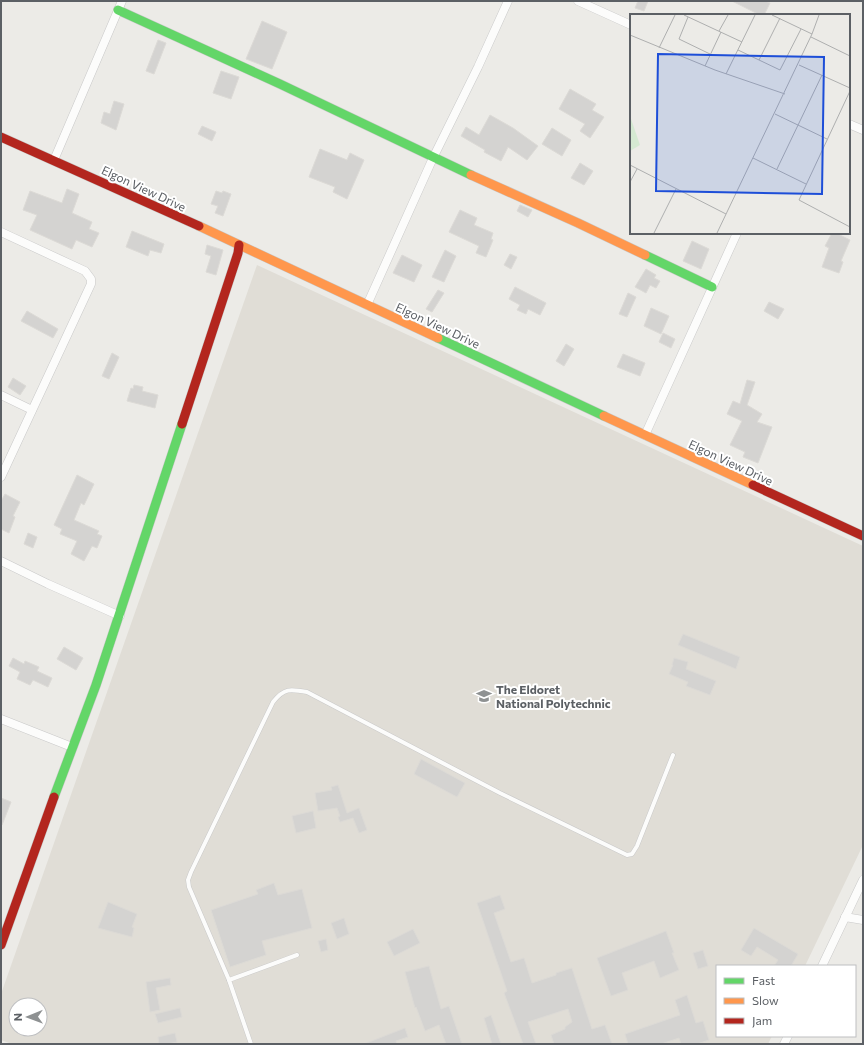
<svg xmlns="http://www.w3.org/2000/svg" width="864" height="1045" font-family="Commissioner,sans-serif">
<rect width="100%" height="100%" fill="#ecebe7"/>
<path fill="#e0ddd6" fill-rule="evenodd" d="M257 265 863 546V845L805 966H717V1036H772L768 1044H12L1 1040V994ZM16 1005H40V1029H16Z"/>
<g fill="#d4d3d1" stroke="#dcdad6">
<polygon points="638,1 648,1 644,11 635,8"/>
<polygon points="732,1 765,1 770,3 764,15 760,15"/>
<polygon points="262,21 287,32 272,69 246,59"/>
<polygon points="158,40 166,43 154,74 146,71"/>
<polygon points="221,71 239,77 231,99 213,93"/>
<polygon points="570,89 596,104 592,110 604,117 590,138 580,131 585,124 559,109"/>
<polygon points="114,101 124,104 116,130 101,123 104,112 110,114"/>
<polygon points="490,115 513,128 538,146 527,160 508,147 501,161 484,152 485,150 461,136 466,127 479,135"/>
<polygon points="202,126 216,132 212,141 198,134"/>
<polygon points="552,128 571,140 562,156 542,144"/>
<polygon points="320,149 347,160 350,153 364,160 347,199 333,192 335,187 309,177"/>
<polygon points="580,163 593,171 584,185 571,178"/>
<polygon points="67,189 79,194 72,213 92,222 89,229 99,233 92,247 76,240 72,249 30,230 37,215 23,210 30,191 62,203"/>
<polygon points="216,191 222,193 223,191 231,194 223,216 215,213 218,206 211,204"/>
<polygon points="520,205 532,210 528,217 517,211"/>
<polygon points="460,210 477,218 474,225 493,233 491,239 493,240 486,257 476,253 479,246 449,232"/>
<polygon points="132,231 164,244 161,253 150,250 148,256 126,247"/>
<polygon points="832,233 836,233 850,240 841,261 843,262 839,273 822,267 829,248 825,246"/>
<polygon points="692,241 709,249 701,269 683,261"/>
<polygon points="207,245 223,250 216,275 206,272 211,256 205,254"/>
<polygon points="445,250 456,256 444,282 432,277"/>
<polygon points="510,254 517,257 511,269 504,265"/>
<polygon points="402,255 422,265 414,282 393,273"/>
<polygon points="646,269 656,275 654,278 660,281 656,288 650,285 646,293 635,287"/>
<polygon points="515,287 546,303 540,315 528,309 526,314 517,310 520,305 509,299"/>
<polygon points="438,290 444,293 432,312 426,309"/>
<polygon points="628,293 636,297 627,317 619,314"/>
<polygon points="769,302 784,309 778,319 764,311"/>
<polygon points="651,308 669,316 661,334 644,326"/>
<polygon points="27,311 58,329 53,338 21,321"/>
<polygon points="663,333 675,339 671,348 659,342"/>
<polygon points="566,344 574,349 564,366 556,361"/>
<polygon points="112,353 119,357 109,379 102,376"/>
<polygon points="623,354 645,363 640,376 617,367"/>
<polygon points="13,378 26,386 20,395 8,387"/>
<polygon points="747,380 755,382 747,405 762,414 757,422 772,427 758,463 743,457 745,452 730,445 742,421 727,414 733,401 740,404"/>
<polygon points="134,385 143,387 142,391 158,395 155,408 127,401 131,388 133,389"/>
<polygon points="77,475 94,484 84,505 81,503 74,520 99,531 97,534 102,536 97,548 92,546 84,561 71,554 77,541 60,534 62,529 54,525"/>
<polygon points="5,494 20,502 13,516 15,517 9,533 1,529 1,501"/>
<polygon points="28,533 37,537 33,548 24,544"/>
<polygon points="683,634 740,657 736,669 678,645"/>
<polygon points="64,647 83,658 76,670 57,659"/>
<polygon points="13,658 24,664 25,661 39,667 37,671 52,678 48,687 33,680 30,685 17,679 20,672 9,666"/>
<polygon points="674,658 688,662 686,669 716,681 710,695 686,686 688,682 669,674 673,665 672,665"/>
<polygon points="421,759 465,783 457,797 414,774"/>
<polygon points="338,785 347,813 359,808 367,830 359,833 353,818 340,822 338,817 340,816 337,808 318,811 315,793 332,790 331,787"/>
<polygon points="1,798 11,802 2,825 1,825"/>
<polygon points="313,811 316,828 296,833 292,816"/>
<polygon points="274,883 278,895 302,889 312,928 262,941 266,955 230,967 211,910 258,894 256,890"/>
<polygon points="500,895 505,909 494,913 511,962 524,958 532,983 556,975 556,973 572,968 592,1029 605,1025 612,1044 554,1044 551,1035 565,1029 565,1027 572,1022 568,1009 528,1022 536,1044 523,1044 504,993 507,991 477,903"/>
<polygon points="108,902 137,914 132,927 134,928 132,937 98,928"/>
<polygon points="344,918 349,934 337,939 331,923"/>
<polygon points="754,928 798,954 791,966 774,966 778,960 757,947 751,956 741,950"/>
<polygon points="413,929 420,943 394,956 387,942"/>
<polygon points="666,931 674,953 672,953 679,970 660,978 654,961 622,973 628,990 611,996 597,958"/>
<polygon points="326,939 328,950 321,952 318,941"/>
<polygon points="703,950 708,966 698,969 693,953"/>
<polygon points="429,966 441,1009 449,1006 462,1044 446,1044 439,1025 425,1031 416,1007 415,1008 405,972"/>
<polygon points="170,978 171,985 156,988 160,1010 150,1012 146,982"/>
<polygon points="687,995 696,1023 703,1021 709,1040 697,1044 681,1044 679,1038 661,1044 628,1044 625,1034 680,1015 675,1000"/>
<polygon points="180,1008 182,1017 158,1023 155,1014"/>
<polygon points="491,1015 501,1044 492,1044 484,1018"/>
<polygon points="405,1028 408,1037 396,1041 397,1044 364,1044"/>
<polygon points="175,1033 177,1042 167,1044 159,1044 158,1037"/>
</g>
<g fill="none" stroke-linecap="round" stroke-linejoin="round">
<g stroke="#c9c9c9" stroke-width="5">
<g id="lane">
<path d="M229 980 189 887 188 880 191 872 273 702C284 688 290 689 307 692L500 793 627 855 632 854 637 846 673 755"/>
<polyline points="251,1044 229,980 297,955"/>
</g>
</g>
<g stroke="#c9c9c9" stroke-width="9">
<g id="street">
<polyline points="578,1 631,25"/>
<polyline points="849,124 863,130"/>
<polyline points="54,160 122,1"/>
<polyline points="1,232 85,271 91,279 91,284 1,477"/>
<polyline points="367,305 433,158 478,67 508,1"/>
<polyline points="1,395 32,410"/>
<polyline points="645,435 737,233"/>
<polyline points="1,561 48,584 120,616"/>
<polyline points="1,719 72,747"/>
<polyline points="845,917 863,920"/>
<polyline points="822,966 863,880"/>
<polyline points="784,1044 788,1036"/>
</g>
</g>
<g stroke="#c7c8c7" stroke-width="10">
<g id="fast">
<polyline points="118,10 280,84 471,175"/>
<polyline points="645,255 712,287"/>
<polyline points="438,338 604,416"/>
<polyline points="54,797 96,685 182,424"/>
</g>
</g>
<g stroke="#c7c8c7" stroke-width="10">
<g id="slow">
<polyline points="471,175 578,223 645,255"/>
<polyline points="199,226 438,338"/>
<polyline points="604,416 753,485"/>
</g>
</g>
<g stroke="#c7c8c7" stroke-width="10">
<g id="jam">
<polyline points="1,137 199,226"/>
<polyline points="182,424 238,253 239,245"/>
<polyline points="753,485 863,536"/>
<polyline points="1,945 54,797"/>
</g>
</g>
<use href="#lane" stroke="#fcfcfb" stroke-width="4"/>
<use href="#street" stroke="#fcfcfb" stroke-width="8"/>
<use href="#fast" stroke="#63d668" stroke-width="9"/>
<use href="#slow" stroke="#ff974d" stroke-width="9"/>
<use href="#jam" stroke="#b3261e" stroke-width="9"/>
</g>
<defs>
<g id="university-bare" transform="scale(1.2)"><path d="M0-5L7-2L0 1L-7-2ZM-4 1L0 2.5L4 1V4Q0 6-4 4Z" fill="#8e9192" stroke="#fff" stroke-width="2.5" paint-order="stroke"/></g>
</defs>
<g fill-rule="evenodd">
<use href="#university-bare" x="484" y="696"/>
</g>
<g text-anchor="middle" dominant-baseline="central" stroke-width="4" stroke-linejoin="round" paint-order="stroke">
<g font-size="12" fill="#5c6065" stroke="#fff">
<text transform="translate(144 188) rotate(25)">Elgon View Drive</text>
<text transform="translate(438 325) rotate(25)">Elgon View Drive</text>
<text transform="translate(731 462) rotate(25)">Elgon View Drive</text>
</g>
<g font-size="12" font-weight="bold" fill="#5c6065" stroke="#fff" text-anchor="start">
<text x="496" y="689">The Eldoret<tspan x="496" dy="14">National Polytechnic</tspan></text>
</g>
</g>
<g transform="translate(630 14)">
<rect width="220" height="220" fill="#ecebe7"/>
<path d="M0 102 10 131 0 137Z" fill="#d5e9d2"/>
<path fill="none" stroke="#aeafaf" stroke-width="1" d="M54 1 112 28M58 3 49 25 80 40M89 17 98 1M182 20 189 1M0 21 85 56 155 80M181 23 220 42M29 34 45 1M108 36 150 56 171 15M129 46 150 4M169 51 220 74M75 52 91 18M96 60 125 1M220 77 169 186 220 213M145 100 197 125M123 144 176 170M0 151 96 200M147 155 192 61M0 168 7 155M24 219 46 175M87 219 182 20 142 1"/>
<path fill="#1d4ed8" fill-opacity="0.15" stroke="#1d4ed8" stroke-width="2" d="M28 40 194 43 192 180 26 177Z"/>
<rect width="220" height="220" fill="none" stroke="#5c6065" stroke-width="2"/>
</g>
<rect width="864" height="1045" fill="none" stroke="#5c6065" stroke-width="4"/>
<rect x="716" y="965" width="140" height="72" fill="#ffffff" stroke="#bebfc1"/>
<rect x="724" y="978" width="20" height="6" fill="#63d668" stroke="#bebfc1"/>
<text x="752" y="985" font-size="12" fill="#5c6065">Fast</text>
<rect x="724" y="998" width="20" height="6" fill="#ff974d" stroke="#bebfc1"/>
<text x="752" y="1005" font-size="12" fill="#5c6065">Slow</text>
<rect x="724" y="1018" width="20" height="6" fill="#b3261e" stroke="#bebfc1"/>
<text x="752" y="1025" font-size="12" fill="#5c6065">Jam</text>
<g transform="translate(28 1017) rotate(269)"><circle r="19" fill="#ffffff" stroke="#bebfc1"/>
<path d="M0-3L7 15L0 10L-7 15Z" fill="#8e9192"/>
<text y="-6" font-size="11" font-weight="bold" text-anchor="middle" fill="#5c6065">N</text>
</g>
</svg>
